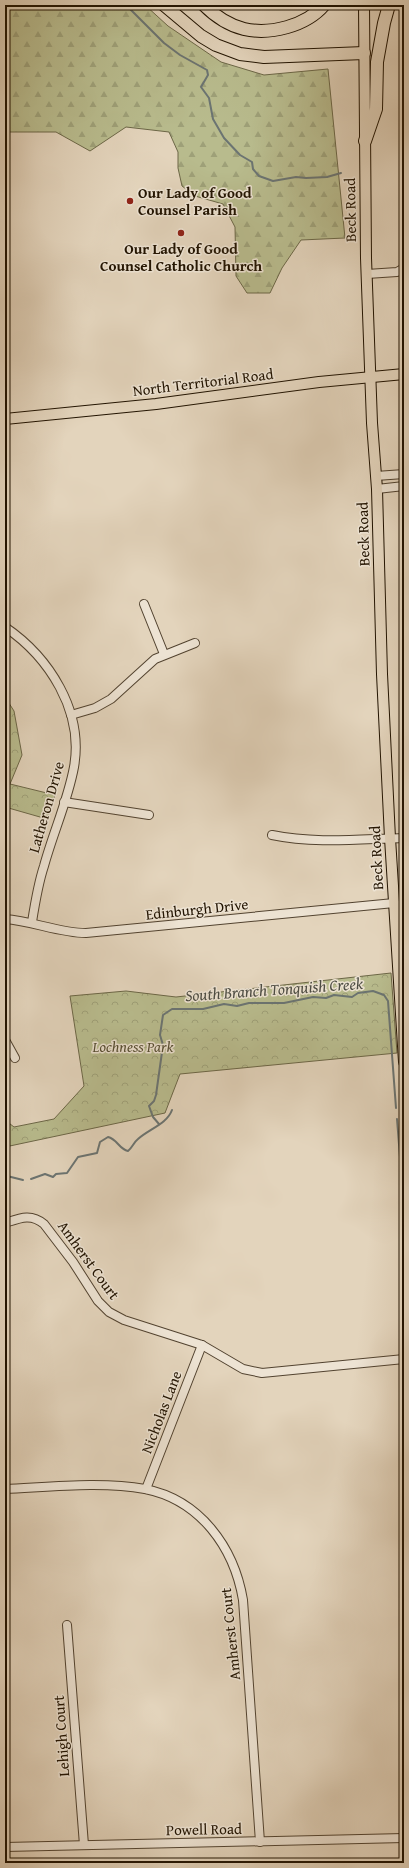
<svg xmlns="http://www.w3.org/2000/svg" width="409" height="1868" font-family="'Gentium Book Plus',serif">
<defs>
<pattern id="forest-firs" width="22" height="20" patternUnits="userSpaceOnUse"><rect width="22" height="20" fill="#b8bb8d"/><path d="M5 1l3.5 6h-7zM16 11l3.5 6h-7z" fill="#9ea078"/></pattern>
<pattern id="park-crowns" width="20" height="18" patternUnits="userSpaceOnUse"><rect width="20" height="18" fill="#b8bb8d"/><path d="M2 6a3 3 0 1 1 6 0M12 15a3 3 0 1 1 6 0" fill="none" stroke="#9ea078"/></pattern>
</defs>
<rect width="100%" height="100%" fill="#e3d4bc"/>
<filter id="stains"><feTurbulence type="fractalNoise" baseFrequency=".005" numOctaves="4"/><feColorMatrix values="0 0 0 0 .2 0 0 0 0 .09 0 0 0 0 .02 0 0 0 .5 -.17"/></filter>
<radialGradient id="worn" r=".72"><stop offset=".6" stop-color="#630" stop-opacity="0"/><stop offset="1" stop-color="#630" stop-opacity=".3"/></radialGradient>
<polygon fill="url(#forest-firs)" stroke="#6c6747" points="5,5 145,5 168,26 221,62 264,75 328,69 345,238 301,240 282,268 270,293 247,293 236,276 235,227 223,204 195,196 182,186 178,168 178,152 169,132 126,127 90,151 56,132 5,132"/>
<g fill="url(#park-crowns)" stroke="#6c6747">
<polygon points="5,697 14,711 22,755 10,784 55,795 47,819 5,807"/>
<polygon points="391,973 397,1053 180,1074 165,1113 5,1147 5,1120 14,1127 54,1119 84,1086 70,996 126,991 176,997"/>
</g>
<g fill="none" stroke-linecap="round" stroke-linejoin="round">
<g stroke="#6b7472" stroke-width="2">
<polyline points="126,5 164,43 180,55 207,70 208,75 201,87 209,98 213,119 224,138 240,155 252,162 253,169 259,176 273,181 296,177 306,178 327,177 341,173"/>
<polyline points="397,1119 400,1157 401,1160 404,1160"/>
<polyline points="159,1124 153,1117 149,1106 154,1101 156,1095 163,1045 160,1035 163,1015 172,1009 203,1009 224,1004 237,1006 249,1003 284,1003 313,997 326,998 334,995 352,997 358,993 373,991 384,995 388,1001 396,1108"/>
<path d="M31 1179 45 1174 53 1177 56 1174 67 1173 78 1157 97 1153 100 1142 108 1137C117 1139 119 1149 128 1151 132 1148 134 1142 138 1139 149 1129 167 1124 172 1110"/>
<polyline points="5,1181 7,1176 23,1180"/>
</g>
<g stroke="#524330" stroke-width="10">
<g id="minor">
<polyline points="367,274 397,272 404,268"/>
<polyline points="376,476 404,474"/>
<polyline points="377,489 404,486"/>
<polyline points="144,604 164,654"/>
<path d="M5 627C49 657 84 711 74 767 68 800 53 833 44 866 38 884 35 903 32 922"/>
<polyline points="71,715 95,708 111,699 155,659 195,643"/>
<polyline points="64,802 149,815"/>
<path d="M272 835C315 844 360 839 404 838"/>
<path d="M5 919C33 921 59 933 86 933L394 903"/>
<polyline points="5,1040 15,1058"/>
<path d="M5 1223C20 1218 31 1213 44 1224L73 1262 98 1301 109 1312 124 1320 202 1345 243 1369 262 1373 404 1359"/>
<path d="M5 1489C49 1487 102 1481 145 1489 200 1500 234 1547 243 1600L260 1842"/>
<polyline points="146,1489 202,1345"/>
<polyline points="67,1625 84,1845"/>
<polyline points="5,1847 404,1838"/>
</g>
</g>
<g stroke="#211301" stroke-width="12">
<g id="major">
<polyline points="364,5 366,258 372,423 377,489 382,674 390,838 404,1062"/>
<polyline points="5,419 156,404 319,382 404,374"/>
</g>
</g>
<g stroke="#211301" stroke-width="14">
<g id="highway">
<polyline points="164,5 201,36 216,45 240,54 264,57 364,53"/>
<path d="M204 5C215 16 228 25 244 29 270 35 306 26 324 5"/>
<polyline points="365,141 376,109 377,62 384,23 389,5"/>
</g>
</g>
<use href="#minor" stroke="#ede3d3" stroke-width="8"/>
<use href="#major" stroke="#e3d4bc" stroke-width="10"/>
<use href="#highway" stroke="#e3d4bc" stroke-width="12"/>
</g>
<g fill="#8f2418" stroke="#ede3d3" stroke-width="1.5">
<circle cx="130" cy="201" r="4"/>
<circle cx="181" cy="233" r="4"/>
</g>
<g text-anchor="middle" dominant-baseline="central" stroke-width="3" stroke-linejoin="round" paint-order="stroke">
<g font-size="15" font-weight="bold" fill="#211301" stroke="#ede3d3" text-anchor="start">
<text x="138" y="192">Our Lady of Good<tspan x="138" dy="17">Counsel Parish</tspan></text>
<text x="181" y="248" text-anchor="middle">Our Lady of Good<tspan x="181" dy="17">Counsel Catholic Church</tspan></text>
</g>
<g font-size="15" fill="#211301" stroke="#ede3d3">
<text transform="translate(350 210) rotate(-91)">Beck Road</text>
<text transform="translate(203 382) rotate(-7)">North Territorial Road</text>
<text transform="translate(363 534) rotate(-92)">Beck Road</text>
<text transform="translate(46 807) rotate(-74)">Latheron Drive</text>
<text transform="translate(376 858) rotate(-93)">Beck Road</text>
<text transform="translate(197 909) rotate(-6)">Edinburgh Drive</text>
<text transform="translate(89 1260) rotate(54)">Amherst Court</text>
<text transform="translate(161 1412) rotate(-69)">Nicholas Lane</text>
<text transform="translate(230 1634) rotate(-96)">Amherst Court</text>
<text transform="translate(61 1736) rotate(-94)">Lehigh Court</text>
<text transform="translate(204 1829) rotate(-1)">Powell Road</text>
</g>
<g font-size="15" font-style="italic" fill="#564e32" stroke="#ede3d3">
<text x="133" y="1046">Lochness Park</text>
</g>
<g font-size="16" font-style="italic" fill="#4c4c43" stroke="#ede3d3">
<text transform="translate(274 989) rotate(-4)">South Branch Tonquish Creek</text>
</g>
</g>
<rect width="409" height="1868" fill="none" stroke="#e3d4bc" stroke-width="20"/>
<rect x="6" y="6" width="397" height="1856" fill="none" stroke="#211301" stroke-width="2"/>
<rect x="10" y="10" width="389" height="1848" fill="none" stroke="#211301"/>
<rect width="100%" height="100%" filter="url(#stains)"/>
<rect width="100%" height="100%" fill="url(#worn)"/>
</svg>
